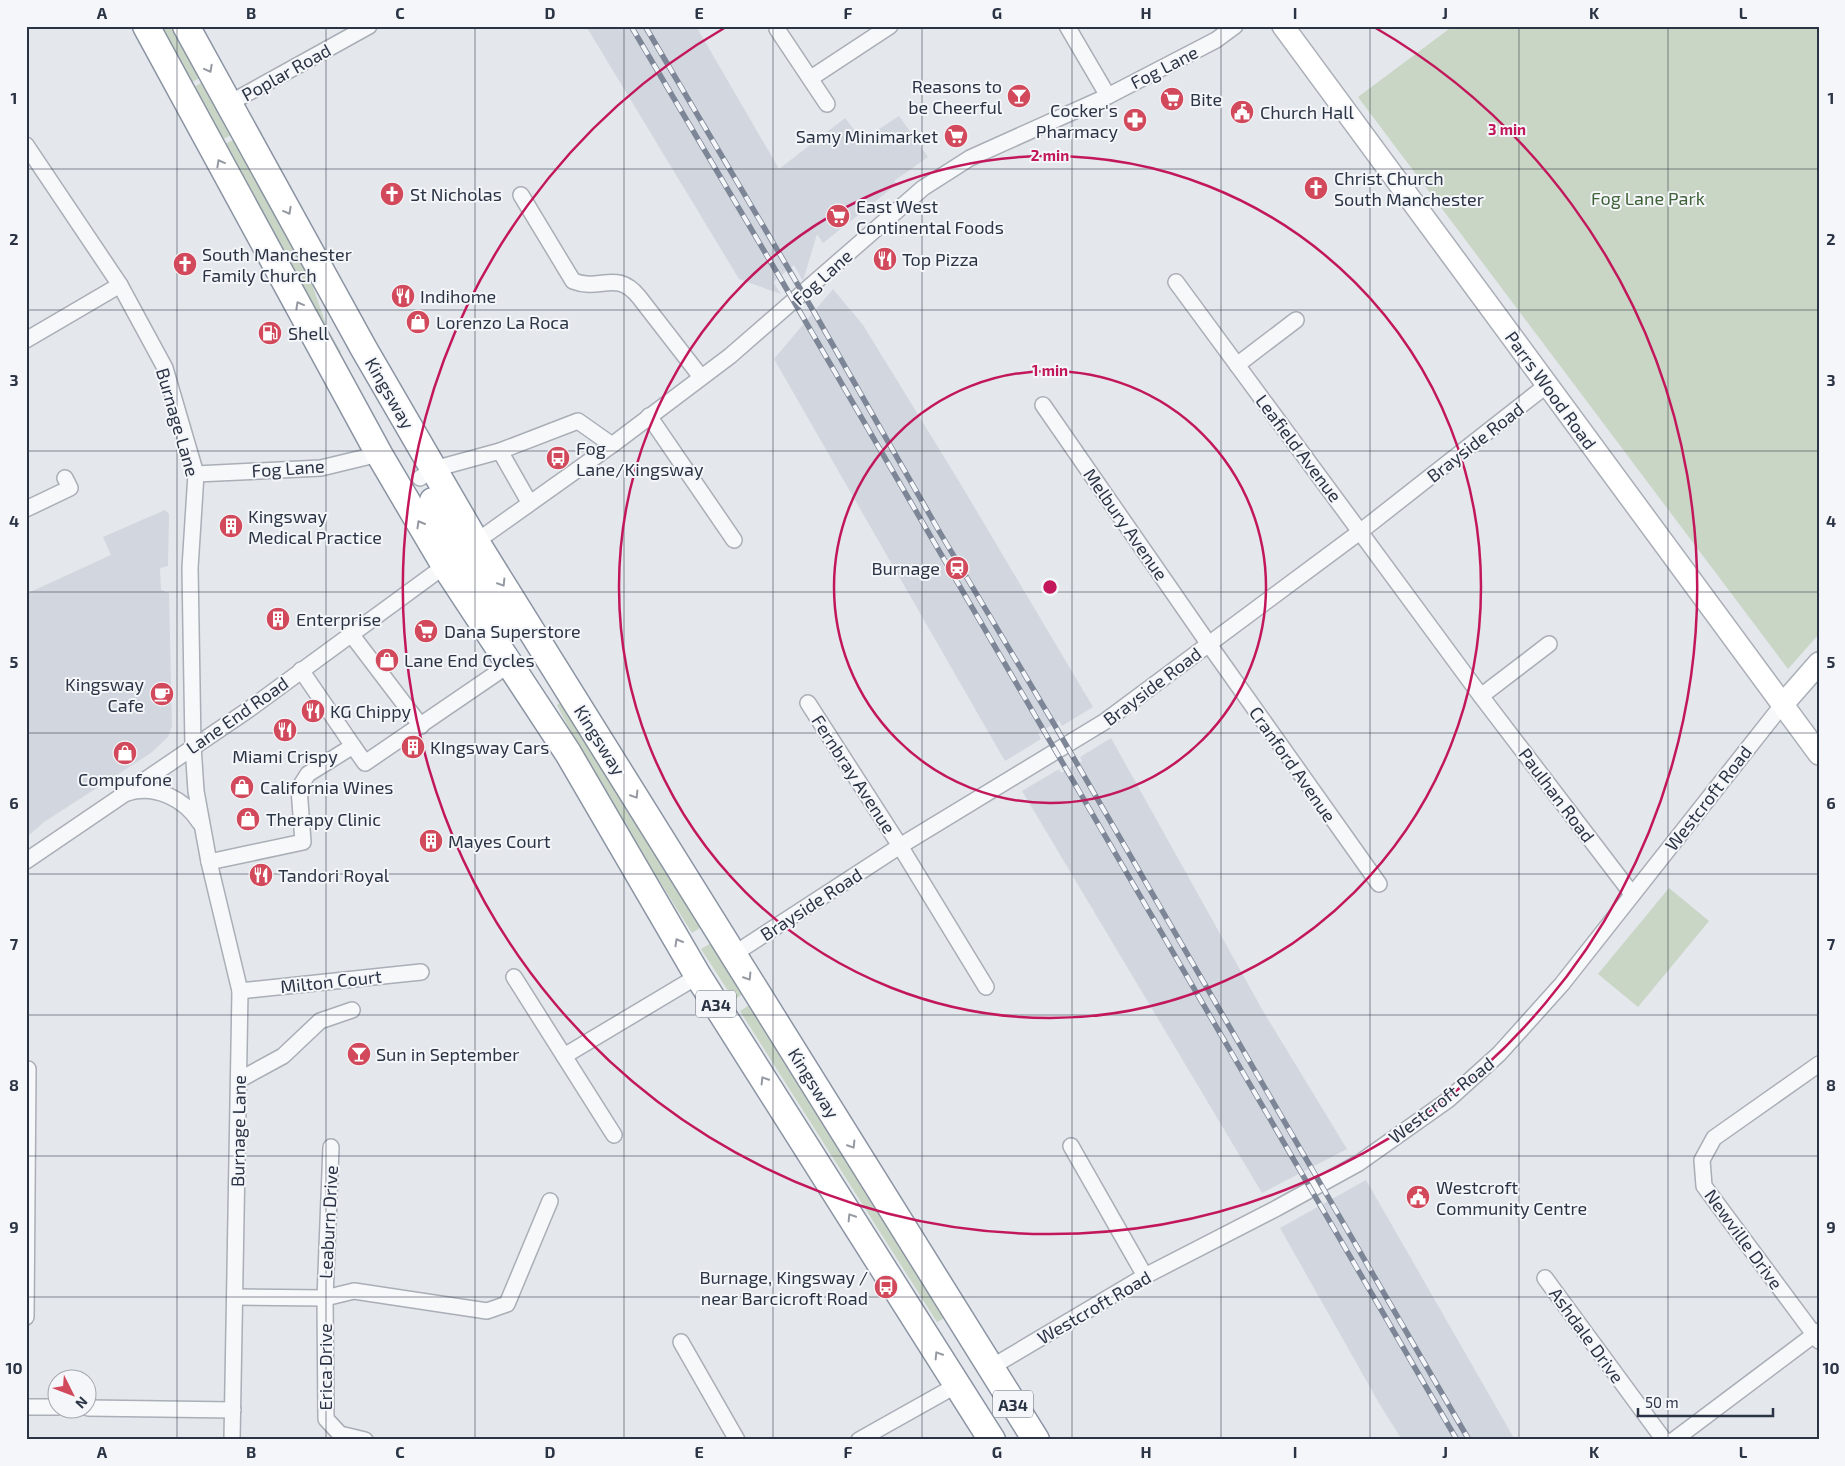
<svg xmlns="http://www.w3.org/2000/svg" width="1845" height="1466" font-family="'Exo 2',sans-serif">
<rect width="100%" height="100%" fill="#e4e7ec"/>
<g fill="#d2d6de">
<polygon points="586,26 696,26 779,169 845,118 862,140 899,116 928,157 894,181 897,184 823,243 817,234 803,281 794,265 773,282 781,294 739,279"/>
<polygon points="833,289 863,325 960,483 1093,707 1062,726 1059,721 1038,733 1041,739 1005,761 774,359"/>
<polygon points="165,510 169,514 168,566 160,568 161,590 169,593 172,726 168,737 151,753 44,822 26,838 26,594 111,555 103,537"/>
<polygon points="1111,738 1263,1011 1347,1149 1262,1193 1022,791 1059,769 1061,773 1082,761 1080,757"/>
<polygon points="1366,1180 1487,1391 1515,1440 1402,1440 1379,1403 1280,1228"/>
</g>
<g fill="#c9d6c5">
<polygon points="159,26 174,26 202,77 190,83"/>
<polygon points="1453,26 1819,26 1819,634 1788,669 1358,97"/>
<polygon points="205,81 233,134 220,141 192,88"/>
<polygon points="235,139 311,281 327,328 341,352 338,355 223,145"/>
<polygon points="564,701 700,928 692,933 592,773 557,705"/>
<polygon points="1669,888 1709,921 1638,1007 1598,974"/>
<polygon points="711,943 744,993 734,1000 701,949"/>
<polygon points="751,1004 948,1316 937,1322 740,1011"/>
</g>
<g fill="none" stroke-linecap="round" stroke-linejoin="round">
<g stroke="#a9aeb7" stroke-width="18">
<g id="street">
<polyline points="1067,26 1108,96"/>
<polyline points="777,29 827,104"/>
<polyline points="811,78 890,26"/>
<polyline points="228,104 369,26"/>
<polyline points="26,145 120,285 165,368 196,474 190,568 193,746 196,791 209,862 240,991 232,1440"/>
<path d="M521 195 573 281C601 292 616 269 639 297L701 377"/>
<polyline points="1176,282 1481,696 1632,894"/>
<polyline points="26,340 120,285"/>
<polyline points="1237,365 1296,320"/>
<polyline points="1043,405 1208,643 1379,884"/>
<polyline points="649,416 734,540"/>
<polyline points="500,451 529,502"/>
<polyline points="196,474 321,468 379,454"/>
<polyline points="420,478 434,469 500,451 578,421 612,445"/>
<polyline points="26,509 70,488 65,478"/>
<polyline points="470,546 612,445 730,356 923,188 970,158 1108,96 1216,40 1235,26"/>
<polyline points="351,634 421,726"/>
<polyline points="1481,696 1549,644"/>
<polyline points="808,703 900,846 986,987"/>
<polyline points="353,746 365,763 510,664"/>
<path d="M127 793C155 784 185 799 200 823"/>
<polyline points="26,861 248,710 450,562"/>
<polyline points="209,862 303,842 299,788 308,774 353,746 301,670"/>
<polyline points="734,954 900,846 1104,722 1361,531 1547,385"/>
<polyline points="514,977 614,1135"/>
<polyline points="240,991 421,972"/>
<polyline points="564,1056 698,976"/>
<polyline points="1819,1064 1714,1138 1702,1160 1704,1186 1819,1341"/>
<polyline points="239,1080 283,1056 320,1021 352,1010"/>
<polyline points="1071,1146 1145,1276"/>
<polyline points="331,1147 325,1298 326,1419 340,1434 365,1440"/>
<polyline points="1545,1278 1664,1440"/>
<polyline points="235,1297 325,1298 354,1291 487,1311 507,1304 550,1201"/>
<polyline points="26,1317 28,1069"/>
<polyline points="681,1342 737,1440"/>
<polyline points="990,1368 1145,1276 1277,1208 1359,1163 1448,1100 1499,1054 1562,984 1783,704"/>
<polyline points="26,1407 58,1407"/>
<polyline points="88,1408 233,1410"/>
<polyline points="859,1440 957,1385"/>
<polyline points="1674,1440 1819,1331"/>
</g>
</g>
<g stroke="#a9aeb7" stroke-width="24">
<g id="secondary">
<polyline points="1283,26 1819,754"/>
<polyline points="1783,704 1819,663"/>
</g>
</g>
<g stroke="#8b94a3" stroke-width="29">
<g id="highway">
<polyline points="146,26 379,454 445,566 568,753 698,976 992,1440"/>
<polyline points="186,26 364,349 476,542 1036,1440"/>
<path d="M433 501C445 523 461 543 445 566"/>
<path d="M476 542C459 570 488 599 503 623"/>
</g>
</g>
<use href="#street" stroke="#f7f8fa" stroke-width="15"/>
<use href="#secondary" stroke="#fff" stroke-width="21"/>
<use href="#highway" stroke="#fff" stroke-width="26"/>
<g stroke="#7d8696" stroke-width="5.5">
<g id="rail">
<polyline points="631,26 779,276 1457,1440"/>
<polyline points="645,26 814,312 939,531 1054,724 1469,1440"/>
</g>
</g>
<use href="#rail" stroke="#f4f6f9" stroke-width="4" stroke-dasharray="11" stroke-linecap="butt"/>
</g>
<defs><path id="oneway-chevron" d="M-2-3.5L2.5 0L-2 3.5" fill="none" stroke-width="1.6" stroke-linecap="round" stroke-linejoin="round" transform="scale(1.25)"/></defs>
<g stroke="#959aa2">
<use href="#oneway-chevron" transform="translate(209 69) rotate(62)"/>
<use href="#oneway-chevron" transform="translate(220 163) rotate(-119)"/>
<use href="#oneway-chevron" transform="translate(288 211) rotate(61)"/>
<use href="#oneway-chevron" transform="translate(299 305) rotate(-119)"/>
<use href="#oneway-chevron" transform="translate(420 524) rotate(-120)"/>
<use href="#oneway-chevron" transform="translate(502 583) rotate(58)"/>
<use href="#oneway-chevron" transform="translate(635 795) rotate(58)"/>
<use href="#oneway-chevron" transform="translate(678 942) rotate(-120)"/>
<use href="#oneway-chevron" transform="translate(748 977) rotate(58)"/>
<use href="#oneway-chevron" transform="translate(764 1080) rotate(-122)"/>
<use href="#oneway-chevron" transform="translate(852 1145) rotate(58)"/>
<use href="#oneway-chevron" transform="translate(851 1217) rotate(-122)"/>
<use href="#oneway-chevron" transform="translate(938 1355) rotate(-122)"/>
</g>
<path fill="none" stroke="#2b3445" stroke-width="1" stroke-opacity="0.55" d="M177 26V1440M326 26V1440M475 26V1440M624 26V1440M773 26V1440M922 26V1440M1072 26V1440M1221 26V1440M1370 26V1440M1519 26V1440M1668 26V1440M26 169H1819M26 310H1819M26 451H1819M26 592H1819M26 733H1819M26 874H1819M26 1015H1819M26 1156H1819M26 1297H1819"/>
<g fill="none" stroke="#c2185b" stroke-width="2.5">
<circle cx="1050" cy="587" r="216"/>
<circle cx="1050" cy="587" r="431"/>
<path d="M1374 27A647 647 0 1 1 726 27"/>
</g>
<defs>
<g id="bar-disc" transform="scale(1.25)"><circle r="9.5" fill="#d1495b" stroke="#f4f6f9"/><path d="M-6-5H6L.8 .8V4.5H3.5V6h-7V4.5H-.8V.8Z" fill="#fff"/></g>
<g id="supermarket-disc" transform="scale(1.25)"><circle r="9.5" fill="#d1495b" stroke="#f4f6f9"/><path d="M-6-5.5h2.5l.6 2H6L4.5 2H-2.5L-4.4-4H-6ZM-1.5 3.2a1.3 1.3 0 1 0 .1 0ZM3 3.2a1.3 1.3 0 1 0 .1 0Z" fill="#fff"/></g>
<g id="civic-disc" transform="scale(1.25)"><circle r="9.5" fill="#d1495b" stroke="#f4f6f9"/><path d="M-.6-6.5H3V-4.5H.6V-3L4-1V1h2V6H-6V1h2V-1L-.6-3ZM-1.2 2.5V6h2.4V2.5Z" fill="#fff"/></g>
<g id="pharmacy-disc" transform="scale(1.25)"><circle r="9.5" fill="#d1495b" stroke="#f4f6f9"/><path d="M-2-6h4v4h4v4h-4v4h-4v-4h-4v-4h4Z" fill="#fff"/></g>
<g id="church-disc" transform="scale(1.25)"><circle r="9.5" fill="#d1495b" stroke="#f4f6f9"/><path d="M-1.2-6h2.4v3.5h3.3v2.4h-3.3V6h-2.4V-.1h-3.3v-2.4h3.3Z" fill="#fff"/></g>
<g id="restaurant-disc" transform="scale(1.25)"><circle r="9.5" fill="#d1495b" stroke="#f4f6f9"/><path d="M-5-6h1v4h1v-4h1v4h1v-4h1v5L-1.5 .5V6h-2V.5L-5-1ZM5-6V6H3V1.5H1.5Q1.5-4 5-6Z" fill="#fff"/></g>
<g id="shop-disc" transform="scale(1.25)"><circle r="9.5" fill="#d1495b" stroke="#f4f6f9"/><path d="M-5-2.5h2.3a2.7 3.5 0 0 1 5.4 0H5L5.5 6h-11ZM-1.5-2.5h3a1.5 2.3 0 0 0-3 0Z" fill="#fff"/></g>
<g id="fuel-disc" transform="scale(1.25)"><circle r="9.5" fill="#d1495b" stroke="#f4f6f9"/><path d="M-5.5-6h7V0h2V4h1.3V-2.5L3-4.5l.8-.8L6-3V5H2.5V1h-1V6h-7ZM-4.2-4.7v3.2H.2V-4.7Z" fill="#fff"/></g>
<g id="bus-disc" transform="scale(1.25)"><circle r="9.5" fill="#d1495b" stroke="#f4f6f9"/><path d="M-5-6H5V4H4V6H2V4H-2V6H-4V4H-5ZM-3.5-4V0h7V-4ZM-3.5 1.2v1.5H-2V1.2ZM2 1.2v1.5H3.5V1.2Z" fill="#fff"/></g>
<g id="building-disc" transform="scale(1.25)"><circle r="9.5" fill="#d1495b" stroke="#f4f6f9"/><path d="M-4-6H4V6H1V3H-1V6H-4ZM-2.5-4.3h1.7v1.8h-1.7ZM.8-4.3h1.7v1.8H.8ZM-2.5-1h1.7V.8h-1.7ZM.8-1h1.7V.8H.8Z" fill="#fff"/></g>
<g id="station-disc" transform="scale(1.25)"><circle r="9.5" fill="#d1495b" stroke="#f4f6f9"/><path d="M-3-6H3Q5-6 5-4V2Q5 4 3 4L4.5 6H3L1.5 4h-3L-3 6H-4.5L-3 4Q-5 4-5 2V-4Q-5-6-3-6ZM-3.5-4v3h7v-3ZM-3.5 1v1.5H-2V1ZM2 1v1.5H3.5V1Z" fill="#fff"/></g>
<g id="cafe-disc" transform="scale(1.25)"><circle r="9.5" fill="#d1495b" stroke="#f4f6f9"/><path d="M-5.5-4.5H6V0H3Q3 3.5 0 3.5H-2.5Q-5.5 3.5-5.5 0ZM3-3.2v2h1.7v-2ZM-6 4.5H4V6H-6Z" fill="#fff"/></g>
</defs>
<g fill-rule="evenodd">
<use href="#bar-disc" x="1019" y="96"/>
<use href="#supermarket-disc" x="1172" y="99"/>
<use href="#civic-disc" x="1242" y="112"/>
<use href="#pharmacy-disc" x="1135" y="120"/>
<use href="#supermarket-disc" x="956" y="136"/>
<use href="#church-disc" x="1316" y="188"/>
<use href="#church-disc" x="392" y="194"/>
<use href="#supermarket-disc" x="838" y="216"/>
<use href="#restaurant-disc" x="885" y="259"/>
<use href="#church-disc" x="185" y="264"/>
<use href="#restaurant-disc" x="403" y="296"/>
<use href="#shop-disc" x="418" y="322"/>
<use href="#fuel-disc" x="270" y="333"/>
<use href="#bus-disc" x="558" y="458"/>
<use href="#building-disc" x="231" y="526"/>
<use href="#station-disc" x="957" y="568"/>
<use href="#building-disc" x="278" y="619"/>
<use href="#supermarket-disc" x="426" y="631"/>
<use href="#shop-disc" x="387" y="660"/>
<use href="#cafe-disc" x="162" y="694"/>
<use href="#restaurant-disc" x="313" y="711"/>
<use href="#restaurant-disc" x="285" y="730"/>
<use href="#building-disc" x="413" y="747"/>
<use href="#shop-disc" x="125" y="753"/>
<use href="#shop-disc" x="242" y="787"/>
<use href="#shop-disc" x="248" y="819"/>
<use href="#building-disc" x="431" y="841"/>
<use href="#restaurant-disc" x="261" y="875"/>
<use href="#bar-disc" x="359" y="1054"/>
<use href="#civic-disc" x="1418" y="1197"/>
<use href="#bus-disc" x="886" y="1287"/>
</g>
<g text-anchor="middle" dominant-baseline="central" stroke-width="4" stroke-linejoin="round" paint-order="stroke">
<g fill="#f4f6f9" stroke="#676e7b" stroke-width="1">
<rect x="696" y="990.5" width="40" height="27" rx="4"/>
<rect x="993" y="1390.5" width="40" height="27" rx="4"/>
</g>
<g font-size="16" font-weight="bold" fill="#2b3445">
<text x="716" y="1004">A34</text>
<text x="1013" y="1404">A34</text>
</g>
<g font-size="18" fill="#2b3445" stroke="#f4f6f9">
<text transform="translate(1164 67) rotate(-27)">Fog Lane</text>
<text transform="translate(286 72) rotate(-29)">Poplar Road</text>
<text transform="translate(822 277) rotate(-42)">Fog Lane</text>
<text transform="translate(1551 390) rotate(54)">Parrs Wood Road</text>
<text transform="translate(390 393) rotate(60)">Kingsway</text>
<text transform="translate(178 422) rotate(74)">Burnage Lane</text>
<text transform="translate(1475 442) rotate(-38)">Brayside Road</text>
<text transform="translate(1299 448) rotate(53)">Leafield Avenue</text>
<text transform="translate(288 468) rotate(-4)">Fog Lane</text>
<text transform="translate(1126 524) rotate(55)">Melbury Avenue</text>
<text transform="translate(1152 686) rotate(-37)">Brayside Road</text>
<text transform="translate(237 715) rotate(-35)">Lane End Road</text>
<text transform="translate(600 740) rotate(58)">Kingsway</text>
<text transform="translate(1293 764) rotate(55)">Cranford Avenue</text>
<text transform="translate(854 774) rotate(57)">Fernbray Avenue</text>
<text transform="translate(1557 795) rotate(53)">Paulhan Road</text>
<text transform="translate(1708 798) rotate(-52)">Westcroft Road</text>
<text transform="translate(811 904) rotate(-33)">Brayside Road</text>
<text transform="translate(331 981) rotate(-6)">Milton Court</text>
<text transform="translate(814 1083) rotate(58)">Kingsway</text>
<text transform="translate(1441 1100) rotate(-38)">Westcroft Road</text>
<text transform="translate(238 1131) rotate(-89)">Burnage Lane</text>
<text transform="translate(328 1222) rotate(-87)">Leaburn Drive</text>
<text transform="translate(1744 1239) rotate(54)">Newville Drive</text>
<text transform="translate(1094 1307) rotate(-30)">Westcroft Road</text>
<text transform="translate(1587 1335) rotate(54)">Ashdale Drive</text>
<text transform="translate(325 1367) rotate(-90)">Erica Drive</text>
</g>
<g font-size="18" fill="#2b3445" stroke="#f4f6f9" text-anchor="start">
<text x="1002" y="86" text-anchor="end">Reasons to<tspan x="1002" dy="21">be Cheerful</tspan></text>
<text x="1190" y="99">Bite</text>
<text x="1118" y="110" text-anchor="end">Cocker's<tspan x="1118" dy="21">Pharmacy</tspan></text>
<text x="1260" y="112">Church Hall</text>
<text x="938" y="136" text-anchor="end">Samy Minimarket</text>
<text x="1334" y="178">Christ Church<tspan x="1334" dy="21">South Manchester</tspan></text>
<text x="410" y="194">St Nicholas</text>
<text x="856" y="206">East West<tspan x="856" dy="21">Continental Foods</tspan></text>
<text x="202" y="254">South Manchester<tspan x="202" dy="21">Family Church</tspan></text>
<text x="902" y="259">Top Pizza</text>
<text x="420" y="296">Indihome</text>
<text x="436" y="322">Lorenzo La Roca</text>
<text x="288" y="333">Shell</text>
<text x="576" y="448">Fog<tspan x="576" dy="21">Lane/Kingsway</tspan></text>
<text x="248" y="516">Kingsway<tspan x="248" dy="21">Medical Practice</tspan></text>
<text x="940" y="568" text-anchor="end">Burnage</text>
<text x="296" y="619">Enterprise</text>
<text x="444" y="631">Dana Superstore</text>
<text x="404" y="660">Lane End Cycles</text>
<text x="144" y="684" text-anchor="end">Kingsway<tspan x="144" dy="21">Cafe</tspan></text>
<text x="330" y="711">KG Chippy</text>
<text x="430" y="747">KIngsway Cars</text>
<text x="285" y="756" text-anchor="middle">Miami Crispy</text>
<text x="125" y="779" text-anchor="middle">Compufone</text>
<text x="260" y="787">California Wines</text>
<text x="266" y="819">Therapy Clinic</text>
<text x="448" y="841">Mayes Court</text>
<text x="278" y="875">Tandori Royal</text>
<text x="376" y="1054">Sun in September</text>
<text x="1436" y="1187">Westcroft<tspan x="1436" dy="21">Community Centre</tspan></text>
<text x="868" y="1277" text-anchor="end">Burnage, Kingsway /<tspan x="868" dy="21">near Barcicroft Road</tspan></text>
</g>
<g font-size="18" fill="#3f6138" stroke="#f4f6f9">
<text x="1648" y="198">Fog Lane Park</text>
</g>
</g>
<circle cx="1050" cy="587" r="8" fill="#c2185b" stroke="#f4f6f9" stroke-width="2.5"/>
<g font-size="15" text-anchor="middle" font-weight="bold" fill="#c2185b" stroke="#f4f6f9" stroke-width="4" stroke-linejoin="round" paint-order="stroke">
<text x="1507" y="135">3 min</text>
<text x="1050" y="161">2 min</text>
<text x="1050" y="376">1 min</text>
</g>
<rect width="1845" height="1466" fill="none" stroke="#f4f6f9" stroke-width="55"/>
<g transform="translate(72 1394) rotate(132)"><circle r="24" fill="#f4f6f9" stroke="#a4a8b1"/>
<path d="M0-4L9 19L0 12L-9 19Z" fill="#d1495b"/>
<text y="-8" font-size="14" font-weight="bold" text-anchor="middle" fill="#2b3445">N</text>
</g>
<path d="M1638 1408v8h135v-8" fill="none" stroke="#2b3445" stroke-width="2.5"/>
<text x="1645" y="1408" font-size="15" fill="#2b3445" stroke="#f4f6f9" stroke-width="4" paint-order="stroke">50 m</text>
<rect x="28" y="28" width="1790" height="1410" fill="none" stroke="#2b3445" stroke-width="2"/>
<g font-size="16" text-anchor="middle" font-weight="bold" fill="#2b3445">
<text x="102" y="19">A</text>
<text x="251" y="19">B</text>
<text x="400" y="19">C</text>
<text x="550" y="19">D</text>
<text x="699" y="19">E</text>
<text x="848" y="19">F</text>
<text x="997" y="19">G</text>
<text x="1146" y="19">H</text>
<text x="1295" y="19">I</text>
<text x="1445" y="19">J</text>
<text x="1594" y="19">K</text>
<text x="1743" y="19">L</text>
<text x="14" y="104">1</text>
<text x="1831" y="104">1</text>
<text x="14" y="245">2</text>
<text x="1831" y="245">2</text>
<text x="14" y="386">3</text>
<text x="1831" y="386">3</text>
<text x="14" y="527">4</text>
<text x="1831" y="527">4</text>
<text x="14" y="668">5</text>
<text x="1831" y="668">5</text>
<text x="14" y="809">6</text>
<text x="1831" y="809">6</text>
<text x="14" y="950">7</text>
<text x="1831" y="950">7</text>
<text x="14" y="1091">8</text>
<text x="1831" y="1091">8</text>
<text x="14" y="1233">9</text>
<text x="1831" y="1233">9</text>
<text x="14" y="1374">10</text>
<text x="1831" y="1374">10</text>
<text x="102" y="1458">A</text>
<text x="251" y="1458">B</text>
<text x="400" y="1458">C</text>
<text x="550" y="1458">D</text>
<text x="699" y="1458">E</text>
<text x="848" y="1458">F</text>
<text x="997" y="1458">G</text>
<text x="1146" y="1458">H</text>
<text x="1295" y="1458">I</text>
<text x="1445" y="1458">J</text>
<text x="1594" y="1458">K</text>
<text x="1743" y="1458">L</text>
</g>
</svg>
